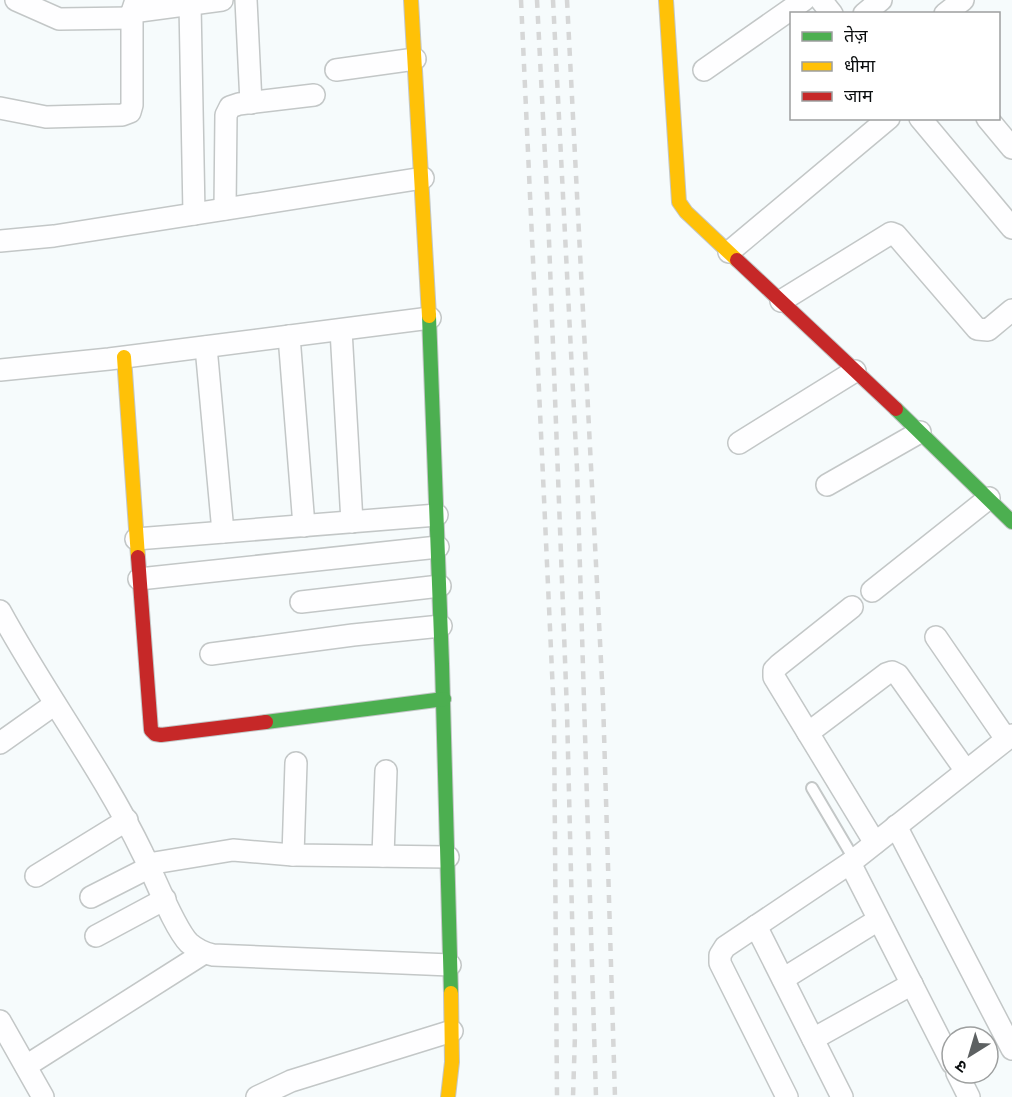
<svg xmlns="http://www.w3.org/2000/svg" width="1012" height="1097" font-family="'PT Serif','Noto Sans Devanagari',serif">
<rect width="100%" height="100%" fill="#f6fbfc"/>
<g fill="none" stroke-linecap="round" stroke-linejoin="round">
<g stroke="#c3c7c7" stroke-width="14">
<polyline id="lane" points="812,788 854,859"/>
</g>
<g stroke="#c3c7c7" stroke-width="24">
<g id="street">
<polyline points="16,0 59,19 132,18"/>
<polyline points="246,0 251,103"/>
<polyline points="821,0 832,14"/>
<polyline points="190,4 194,214"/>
<polyline points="132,12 222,0"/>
<polyline points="864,14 881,0"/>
<polyline points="945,14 963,0"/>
<polyline points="336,70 415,59"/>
<polyline points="704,70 804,0"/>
<polyline points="0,108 46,117 122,115 130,112 132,105 132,12 136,0"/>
<polyline points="920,118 1012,228"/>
<polyline points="987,118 1012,148"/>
<polyline points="225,209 226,115 230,107 239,104 314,95"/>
<polyline points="0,241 54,236 423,178"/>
<polyline points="729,252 889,118"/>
<polyline points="781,301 891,233 896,235 977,329 988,330 1012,310"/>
<polyline points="341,330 352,522"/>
<polyline points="289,336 304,526"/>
<polyline points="206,347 223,532"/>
<polyline points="0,370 109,359 430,318"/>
<polyline points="739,443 855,371"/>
<polyline points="827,485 920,432"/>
<polyline points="136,539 437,515"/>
<polyline points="139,579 438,547"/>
<polyline points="872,591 989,498"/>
<polyline points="301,602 440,586"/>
<polyline points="852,607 779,665 774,670 774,677 875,843"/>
<path d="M0 611C45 694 102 769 143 854 154 875 174 928 189 943 196 949 203 953 213 955L450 965"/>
<polyline points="936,637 1006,739"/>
<polyline points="211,654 353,635 441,626"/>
<polyline points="808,733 886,674 892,672 898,675 966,771"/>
<polyline points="0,743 55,704"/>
<polyline points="896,826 1012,1049"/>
<polyline points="293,855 296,763"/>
<polyline points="383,856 386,771"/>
<polyline points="850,863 952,1063"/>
<polyline points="148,864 233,850 293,855 448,857"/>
<polyline points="36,876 127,820"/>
<polyline points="91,897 150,867"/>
<polyline points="756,926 842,1097"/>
<polyline points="96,936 165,899"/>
<polyline points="783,979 878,920"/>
<polyline points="0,1021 43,1097"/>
<polyline points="813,1039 912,984"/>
<polyline points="26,1066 204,953"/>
<polyline points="957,1073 969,1097"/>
<polyline points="257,1097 291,1081 452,1031"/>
<polyline points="787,1097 720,963 720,955 725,947 850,863 1012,735"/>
</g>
</g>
<g stroke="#c3c7c7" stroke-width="16">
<g id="fast">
<polyline points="429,316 442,664 451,993"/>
<polyline points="896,409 1012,522"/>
<polyline points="266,722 444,699"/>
</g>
</g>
<g stroke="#c3c7c7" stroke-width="16">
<g id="slow">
<polyline points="411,0 429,316"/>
<polyline points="666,0 679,202 686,212 737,260"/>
<polyline points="124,357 138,557"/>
<polyline points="448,1097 452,1062 451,993"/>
</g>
</g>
<g stroke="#c3c7c7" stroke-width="16">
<g id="jam">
<polyline points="737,260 896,409"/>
<polyline points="138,557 151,730 155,734 161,735 266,722"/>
</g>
</g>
<use href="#lane" stroke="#fefeff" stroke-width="10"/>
<use href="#street" stroke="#fefeff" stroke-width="21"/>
<use href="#fast" stroke="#4caf50" stroke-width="14"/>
<use href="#slow" stroke="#ffc107" stroke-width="14"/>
<use href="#jam" stroke="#c62828" stroke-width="14"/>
<g stroke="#d6d7d7" stroke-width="4.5" stroke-dasharray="8 8" stroke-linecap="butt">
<polyline points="521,0 554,715 557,1097"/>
<polyline points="537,0 548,214 567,712 575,1035 573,1097"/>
<polyline points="553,0 577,469 596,1097"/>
<polyline points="567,0 603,700 615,1097"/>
</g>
</g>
<rect x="790" y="12" width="210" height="108" fill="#ffffff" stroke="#9d9f9f" stroke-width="1.5"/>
<rect x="802" y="32" width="30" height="9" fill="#4caf50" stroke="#9d9f9f" stroke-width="1.5"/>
<text x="844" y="42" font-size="18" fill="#0b0e0f">तेज़</text>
<rect x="802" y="62" width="30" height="9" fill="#ffc107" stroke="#9d9f9f" stroke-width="1.5"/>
<text x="844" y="72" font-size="18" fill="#0b0e0f">धीमा</text>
<rect x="802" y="92" width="30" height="9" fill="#c62828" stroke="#9d9f9f" stroke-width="1.5"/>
<text x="844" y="102" font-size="18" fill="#0b0e0f">जाम</text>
<g transform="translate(970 1055) rotate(217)"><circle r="28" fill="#ffffff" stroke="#9d9f9f" stroke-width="1.5"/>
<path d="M0-4.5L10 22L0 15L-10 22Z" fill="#5d6162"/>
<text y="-9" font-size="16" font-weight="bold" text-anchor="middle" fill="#0b0e0f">उ</text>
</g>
</svg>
